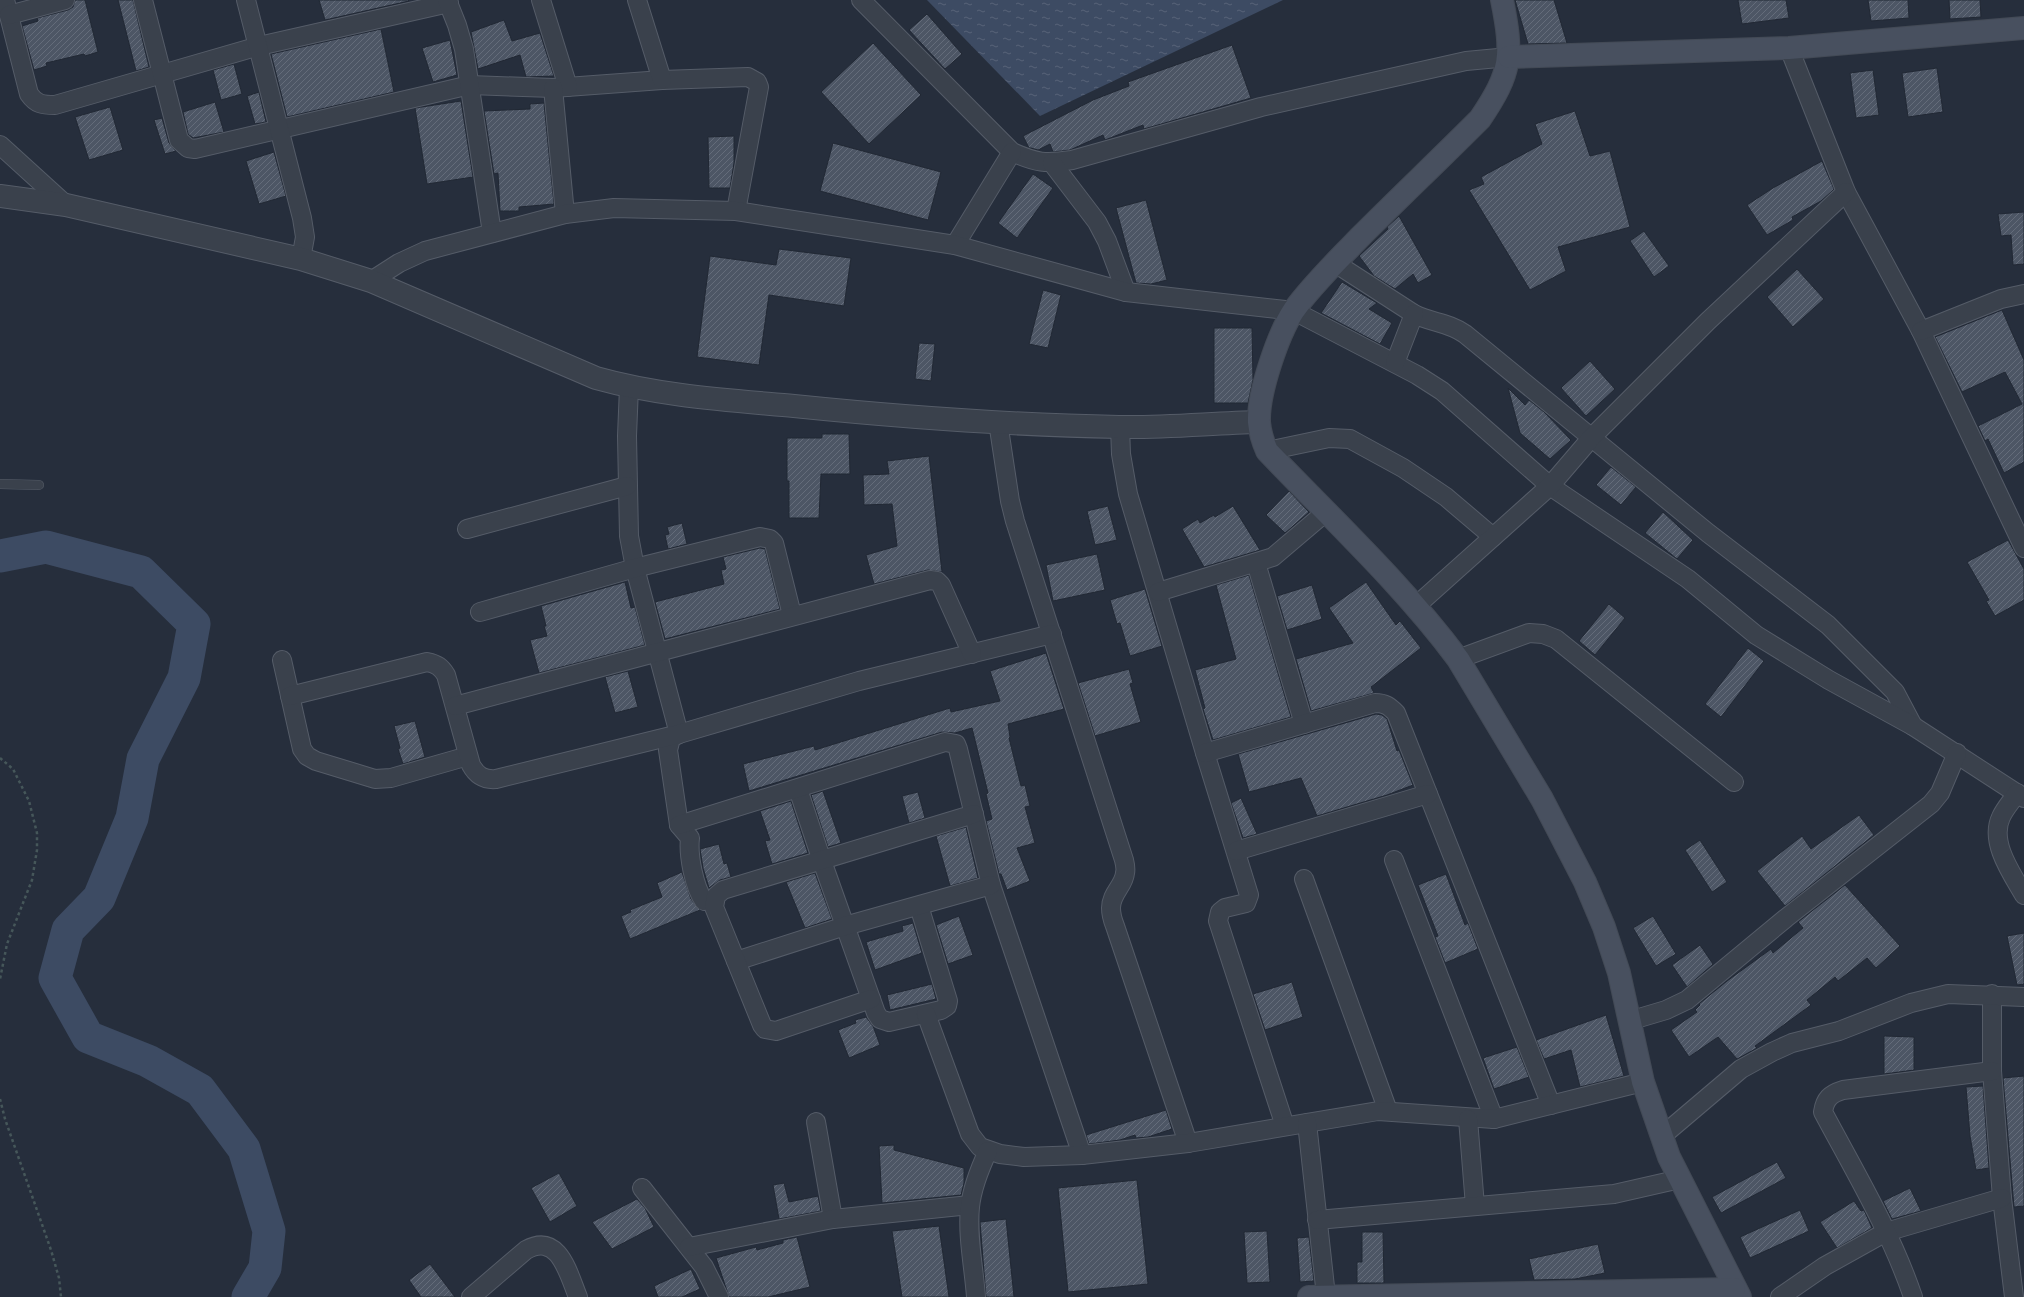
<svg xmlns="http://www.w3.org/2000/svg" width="2024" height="1297" font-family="Mulish,sans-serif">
<defs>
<pattern id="water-ripples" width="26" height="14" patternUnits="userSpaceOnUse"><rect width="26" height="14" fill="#3d4b63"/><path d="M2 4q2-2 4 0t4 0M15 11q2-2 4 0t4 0" fill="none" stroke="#576378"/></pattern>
<pattern id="building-hatch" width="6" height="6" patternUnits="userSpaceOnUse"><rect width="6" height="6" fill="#4d5665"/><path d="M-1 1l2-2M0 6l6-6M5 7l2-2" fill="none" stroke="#646c7a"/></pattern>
</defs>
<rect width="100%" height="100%" fill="#262e3c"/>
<polygon fill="url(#water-ripples)" points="927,0 1283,0 1040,116"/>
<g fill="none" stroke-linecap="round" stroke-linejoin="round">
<polyline stroke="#3d4b63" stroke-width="33" points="0,556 46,547 141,572 194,624 184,678 143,759 132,818 99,898 68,930 55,978 88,1037 148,1061 200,1090 244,1149 269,1231 265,1268 248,1297"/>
</g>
<g fill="url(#building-hatch)" stroke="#212834">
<polygon points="75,0 85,0 98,52 85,56 84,54 46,63 47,66 34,70 22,26 38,21 37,18 68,10 73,7"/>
<polygon points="118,0 133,0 149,67 136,71"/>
<polygon points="319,0 408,0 409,1 325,20"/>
<polygon points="1515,0 1554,0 1567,43 1528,44"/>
<polygon points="1738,0 1786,0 1789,18 1742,24"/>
<polygon points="1868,0 1908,0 1909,18 1871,21"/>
<polygon points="1949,0 1980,0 1981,17 1950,19"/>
<polygon points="927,14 962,54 945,69 909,30"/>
<polygon points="504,20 512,41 540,33 554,76 526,77 520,55 478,69 471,32"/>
<polygon points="381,29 394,92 287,117 271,54"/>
<polygon points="450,40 457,75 433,82 422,48"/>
<polygon points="873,43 921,95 869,144 821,92"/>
<polygon points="1232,45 1251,98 1144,129 1143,125 1105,140 1103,135 1070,150 1053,152 1050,144 1038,150 1031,148 1029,148 1023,136 1093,100 1129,86 1128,82"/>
<polygon points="234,64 242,94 221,100 213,70"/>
<polygon points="1937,68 1943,112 1908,117 1902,73"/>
<polygon points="1873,70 1879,115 1856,118 1850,73"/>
<polygon points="259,92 266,122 255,124 247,96"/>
<polygon points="461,101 473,177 427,184 415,108"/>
<polygon points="215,102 224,132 193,138 188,134 183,112"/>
<polygon points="544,103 554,204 519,207 519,211 500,211 498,173 494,174 484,111 530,109 530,104"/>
<polygon points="110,107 123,150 89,160 75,117"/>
<polygon points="1575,111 1590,156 1610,151 1630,227 1558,247 1566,271 1530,290 1469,190 1484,184 1481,177 1542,144 1535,124"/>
<polygon points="162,118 169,143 176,151 165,154 154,120"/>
<polygon points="734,136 734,163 730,188 709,188 708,137"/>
<polygon points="833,143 941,172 928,220 820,191"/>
<polygon points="274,152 286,196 259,204 246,161"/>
<polygon points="1822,161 1834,189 1821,201 1792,217 1793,220 1767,235 1747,205 1773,188"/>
<polygon points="1033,174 1053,188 1017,238 998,223"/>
<polygon points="1146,200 1167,280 1151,284 1136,283 1116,208"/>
<polygon points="2024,212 2024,264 2013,265 2011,235 2001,236 1998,214"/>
<polygon points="1399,216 1432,275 1418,283 1413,274 1395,289 1374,276 1359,256 1388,229 1387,227"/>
<polygon points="1644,231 1669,266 1654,277 1630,241"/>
<polygon points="779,249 851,258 844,306 769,295 759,365 697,357 710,256 776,265"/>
<polygon points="1797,269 1824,299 1793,327 1767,297"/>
<polygon points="1342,282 1377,303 1369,309 1392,323 1380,344 1321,313"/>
<polygon points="1043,290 1061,295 1048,348 1029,344"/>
<polygon points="2002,310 2024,360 2024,462 2004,473 1988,439 1985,441 1978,426 2022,404 2005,372 1962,392 1935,337"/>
<polygon points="1214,328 1252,328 1253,380 1248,403 1214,403"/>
<polygon points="919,343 935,344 931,381 915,379"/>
<polygon points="1590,361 1615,389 1586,416 1561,388"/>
<polygon points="1508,388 1525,405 1529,400 1544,412 1571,440 1550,459 1520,433"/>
<polygon points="822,434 849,434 850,474 821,474 819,518 789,518 789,481 787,481 787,438 822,438"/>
<polygon points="929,456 942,572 928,570 874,584 866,555 897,546 892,504 864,505 863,475 889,474 887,461"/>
<polygon points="1611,467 1636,487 1621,505 1596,485"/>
<polygon points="1289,491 1309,512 1285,533 1266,515"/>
<polygon points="1108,506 1117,540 1095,545 1087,511"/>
<polygon points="1233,506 1260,550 1204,567 1182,529 1198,519 1200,523 1214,515 1215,517"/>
<polygon points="1663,512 1693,540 1677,559 1645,533"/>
<polygon points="682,523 687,544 668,549 665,535 669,534 667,527"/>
<polygon points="2008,540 2024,569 2024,600 1995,616 1986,601 1989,600 1967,562"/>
<polygon points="760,548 765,549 780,609 665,639 655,602 724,584 721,570 726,569 723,557"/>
<polygon points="1097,554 1105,590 1053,601 1046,565"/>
<polygon points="1249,575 1291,717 1213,740 1203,709 1205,708 1195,670 1236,659 1216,585"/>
<polygon points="625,582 631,608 635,607 645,645 539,673 530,640 547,636 544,626 546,626 541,606"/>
<polygon points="1366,582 1396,625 1400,621 1421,648 1371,687 1374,693 1311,711 1296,659 1353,643 1329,608"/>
<polygon points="1312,585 1322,619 1287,630 1277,596"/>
<polygon points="1145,589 1162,646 1130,656 1120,623 1117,624 1110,600"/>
<polygon points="1609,604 1625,618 1595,655 1579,641"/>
<polygon points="1748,648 1764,661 1721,717 1705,704"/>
<polygon points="1046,653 1064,709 1008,724 1010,737 1009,738 1021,786 1025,785 1030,806 1025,807 1035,843 1017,848 1030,881 1007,890 1001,874 999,874 986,821 992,819 986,794 988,793 972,728 955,733 942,732 749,791 743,764 814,746 815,750 950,708 951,712 1000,701 990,671"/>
<polygon points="1129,669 1133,683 1130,684 1141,722 1095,736 1078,683"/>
<polygon points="628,671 638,707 615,713 605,677"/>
<polygon points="1376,714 1382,715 1387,719 1397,751 1399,750 1413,785 1387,795 1317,816 1301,778 1249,792 1238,754"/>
<polygon points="415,721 425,757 403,764 398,749 400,748 394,726"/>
<polygon points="823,791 841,843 828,847 811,795"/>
<polygon points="918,792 925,818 909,823 902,796"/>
<polygon points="1241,798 1257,834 1243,838 1231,803"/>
<polygon points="791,801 808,853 772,864 765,841 770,840 760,811"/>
<polygon points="1859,815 1874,835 1785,906 1757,871 1802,836 1811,849"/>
<polygon points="966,827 978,878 950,886 936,836"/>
<polygon points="1700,840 1727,882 1712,892 1685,850"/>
<polygon points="719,844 724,864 727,863 731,877 720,880 709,888 703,868 700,849"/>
<polygon points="682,872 691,899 700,910 630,939 621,916 631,912 630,910 662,897 657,883"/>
<polygon points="815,873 832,919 805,928 786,882"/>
<polygon points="1446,874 1465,925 1468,923 1478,949 1445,963 1435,937 1438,936 1418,885"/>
<polygon points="1845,885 1900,946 1876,968 1867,958 1838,981 1835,977 1807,1000 1811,1005 1755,1046 1757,1048 1737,1059 1718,1037 1689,1057 1671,1030 1697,1012 1695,1010 1700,1005 1699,1004 1727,981 1771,949 1773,953 1803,928 1798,922"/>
<polygon points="959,916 973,955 948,964 936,925"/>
<polygon points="1653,916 1676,954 1656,966 1633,928"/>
<polygon points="913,923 922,953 875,970 866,942 903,931 902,926"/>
<polygon points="2024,933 2024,984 2017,985 2007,936"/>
<polygon points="1700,945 1713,964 1687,987 1672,965"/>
<polygon points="1292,982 1303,1017 1265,1030 1253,994"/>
<polygon points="932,984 936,999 890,1010 887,995"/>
<polygon points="1606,1015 1624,1076 1580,1087 1571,1050 1544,1059 1536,1040"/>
<polygon points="866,1017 873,1026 880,1045 849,1058 838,1030 856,1023 855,1020"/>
<polygon points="1884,1036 1914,1037 1914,1070 1884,1074"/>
<polygon points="1517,1047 1529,1077 1494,1089 1483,1058"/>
<polygon points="2024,1076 2024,1206 2014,1207 2003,1078"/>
<polygon points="1983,1086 1989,1168 1976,1170 1970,1136 1966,1087"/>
<polygon points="1166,1110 1172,1129 1148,1137 1136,1138 1135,1135 1120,1140 1089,1144 1086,1135"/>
<polygon points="894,1145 894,1150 964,1168 964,1183 961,1195 882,1203 879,1146"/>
<polygon points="1777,1162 1786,1178 1721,1213 1712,1197"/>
<polygon points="559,1173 577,1206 550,1222 531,1188"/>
<polygon points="1137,1180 1148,1284 1068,1292 1058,1188"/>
<polygon points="784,1183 789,1202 818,1196 821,1211 779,1219 773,1185"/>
<polygon points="1910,1188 1921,1211 1892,1219 1883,1201"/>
<polygon points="637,1199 645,1208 654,1227 612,1249 592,1222"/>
<polygon points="1854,1201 1861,1211 1864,1210 1872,1228 1837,1248 1820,1222"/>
<polygon points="1800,1210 1809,1231 1750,1258 1740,1237"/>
<polygon points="1006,1219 1014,1297 986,1297 980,1222"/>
<polygon points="939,1226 949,1297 902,1297 892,1231"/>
<polygon points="1267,1231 1270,1282 1247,1283 1244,1232"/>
<polygon points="1362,1232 1383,1232 1384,1283 1357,1283 1357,1262 1362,1262"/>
<polygon points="797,1237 810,1287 768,1297 729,1297 716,1258 756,1247 757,1250 783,1243 783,1240"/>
<polygon points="1309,1237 1314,1281 1300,1282 1297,1238"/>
<polygon points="1598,1244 1605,1273 1575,1279 1534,1280 1529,1259"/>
<polygon points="430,1264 455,1297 421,1297 409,1280"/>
<polygon points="691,1269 700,1289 682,1297 658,1297 654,1286"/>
</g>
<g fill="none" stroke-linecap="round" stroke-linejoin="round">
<g stroke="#555c68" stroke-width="10">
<polyline id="service" points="0,484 39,485"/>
</g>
<g stroke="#555c68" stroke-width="20">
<g id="minor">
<path d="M5 0 29 94C36 104 42 105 55 105L259 46 449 3"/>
<polyline points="143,0 179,140 188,148 195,149 470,85 553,88 662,80 748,77 757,82 759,87 736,211"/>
<polyline points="246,0 302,218 305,237 301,259"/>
<polyline points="447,0 457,25 464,49 492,233"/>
<polyline points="541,0 568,87"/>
<polyline points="637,0 662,80"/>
<path d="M861 0 1012 152C1037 163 1045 164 1072 160L1261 107 1466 61 1509 57"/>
<polyline points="9,15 65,0"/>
<polyline points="1789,48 1846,192 1921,331 2024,548"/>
<polyline points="553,88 565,214"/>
<polyline points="0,145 66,205"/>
<polyline points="1052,163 1097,222 1107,241 1126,292"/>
<polyline points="955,245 1012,152"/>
<path d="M1335 263 1414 314C1432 323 1448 322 1465 334L1708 533 1828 625 1895 692 1913 726"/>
<polyline points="371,281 399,263 425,251 565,214 614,208 736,211 955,245 1126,292 1294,311 1417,375 1442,391 1550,486 1688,579 1756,635 1829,680 1913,726 2024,798"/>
<polyline points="1921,331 2001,299 2024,294"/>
<polyline points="1395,363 1414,314"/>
<path d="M629 387 627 436 629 536 635 568 679 734 671 738 668 750 679 825 690 838C688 855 694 887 704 901"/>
<path d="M998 422 1010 501 1015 521 1124 860C1125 864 1126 869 1125 873 1124 886 1111 893 1111 908 1111 914 1113 921 1115 926L1188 1143"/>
<polyline points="1120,427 1121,454 1128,494 1205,753 1249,895 1246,903 1225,908 1220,912 1218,921 1285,1126"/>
<polyline points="1267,451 1329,438 1350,439 1403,468 1446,497 1493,537"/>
<polyline points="467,529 627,486"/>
<polyline points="1256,563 1304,724"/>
<polyline points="1158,592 1273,557 1326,512"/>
<polyline points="1416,606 1550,486 1592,437 1708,321 1846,192"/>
<polyline points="480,612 635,568 760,537 770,539 774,543 792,615"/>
<polyline points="1458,659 1529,633 1543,634 1556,639 1734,782"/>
<polyline points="282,660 302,749 307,756 316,761 375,779 391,778 468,756"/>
<path d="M290 696 427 662C437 664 441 667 446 675L471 765C477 776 484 780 496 779L679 734 859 681 1052 634"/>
<polyline points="455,706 930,580 937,581 941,585 972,654"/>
<path d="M1205 753 1375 703C1385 703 1389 706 1396 713L1551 1105"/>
<polyline points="798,789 822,861 876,1013 880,1019 889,1022 941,1010 947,1006 948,1001 919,906"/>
<path d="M2017 793C2012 801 2005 808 2001 817 1989 842 2012 874 2024 895"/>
<polyline points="679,825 945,742 956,744 958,749 991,885 1082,1155"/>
<polyline points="1236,851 1428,794"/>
<polyline points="1394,860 1494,1119"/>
<polyline points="1304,879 1388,1111"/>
<polyline points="736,961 845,926 991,885"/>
<polyline points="1992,994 1992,1071 2002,1198 2014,1297"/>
<polyline points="871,999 776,1031 765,1029 762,1025 714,907 716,896 723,890 974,814"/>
<polyline points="926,1014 970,1134 980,1147 1000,1154 1024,1157 1082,1155 1188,1143 1378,1111 1494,1119 1643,1082"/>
<polyline points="1629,1021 1666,1010 1687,1000 1786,918 1931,804 1940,793 1957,753"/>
<polyline points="1468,1119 1475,1206"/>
<polyline points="816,1122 833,1219"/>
<polyline points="1307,1123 1326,1296"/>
<polyline points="1662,1136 1741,1069 1772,1052 1792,1043 1839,1031 1911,1003 1948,994 2024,997"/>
<polyline points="642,1188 704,1267 719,1297"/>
<polyline points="1317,1220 1614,1194 1680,1179"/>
<polyline points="689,1247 833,1219 970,1205"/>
<path d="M471 1297 526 1250C559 1232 568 1273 578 1297"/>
<path d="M976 1297C974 1268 967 1236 970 1207 972 1188 980 1168 988 1151"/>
<polyline points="1780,1297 1825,1266 1886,1232 2002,1198"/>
<path d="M1913 1297C1891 1232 1855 1172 1823 1112 1825 1099 1830 1094 1843 1090L1992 1071"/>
</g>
</g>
<g stroke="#555c68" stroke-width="24">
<path id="tertiary" d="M0 196 66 205 301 259 371 281 596 378C660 396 728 400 794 406 902 417 1010 425 1119 427 1165 428 1213 423 1259 422"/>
</g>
<g stroke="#434a56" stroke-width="24">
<g id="secondary">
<path d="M1502 0C1513 55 1512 72 1480 119 1440 159 1399 198 1359 238 1337 261 1313 284 1294 310 1278 334 1258 393 1259 422 1260 433 1263 442 1267 451 1332 519 1402 584 1458 659L1542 799 1585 882 1604 927 1619 973 1643 1082 1669 1157 1740 1297"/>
<polyline points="1509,57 1789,48 2024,28"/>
<polyline points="1309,1297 1734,1289"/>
</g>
</g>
<g stroke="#46575a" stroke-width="2.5" stroke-dasharray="3 3" stroke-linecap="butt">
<polyline points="0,758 13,769 29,801 37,833 37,850 32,880 7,944 0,979"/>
<polyline points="0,1099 5,1119 51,1250 59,1278 61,1297"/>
</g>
<use href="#service" stroke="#3a414c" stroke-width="9"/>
<use href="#minor" stroke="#3a414c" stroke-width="18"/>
<use href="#tertiary" stroke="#3a414c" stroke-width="22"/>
<use href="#secondary" stroke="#48505f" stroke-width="22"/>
</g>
</svg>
